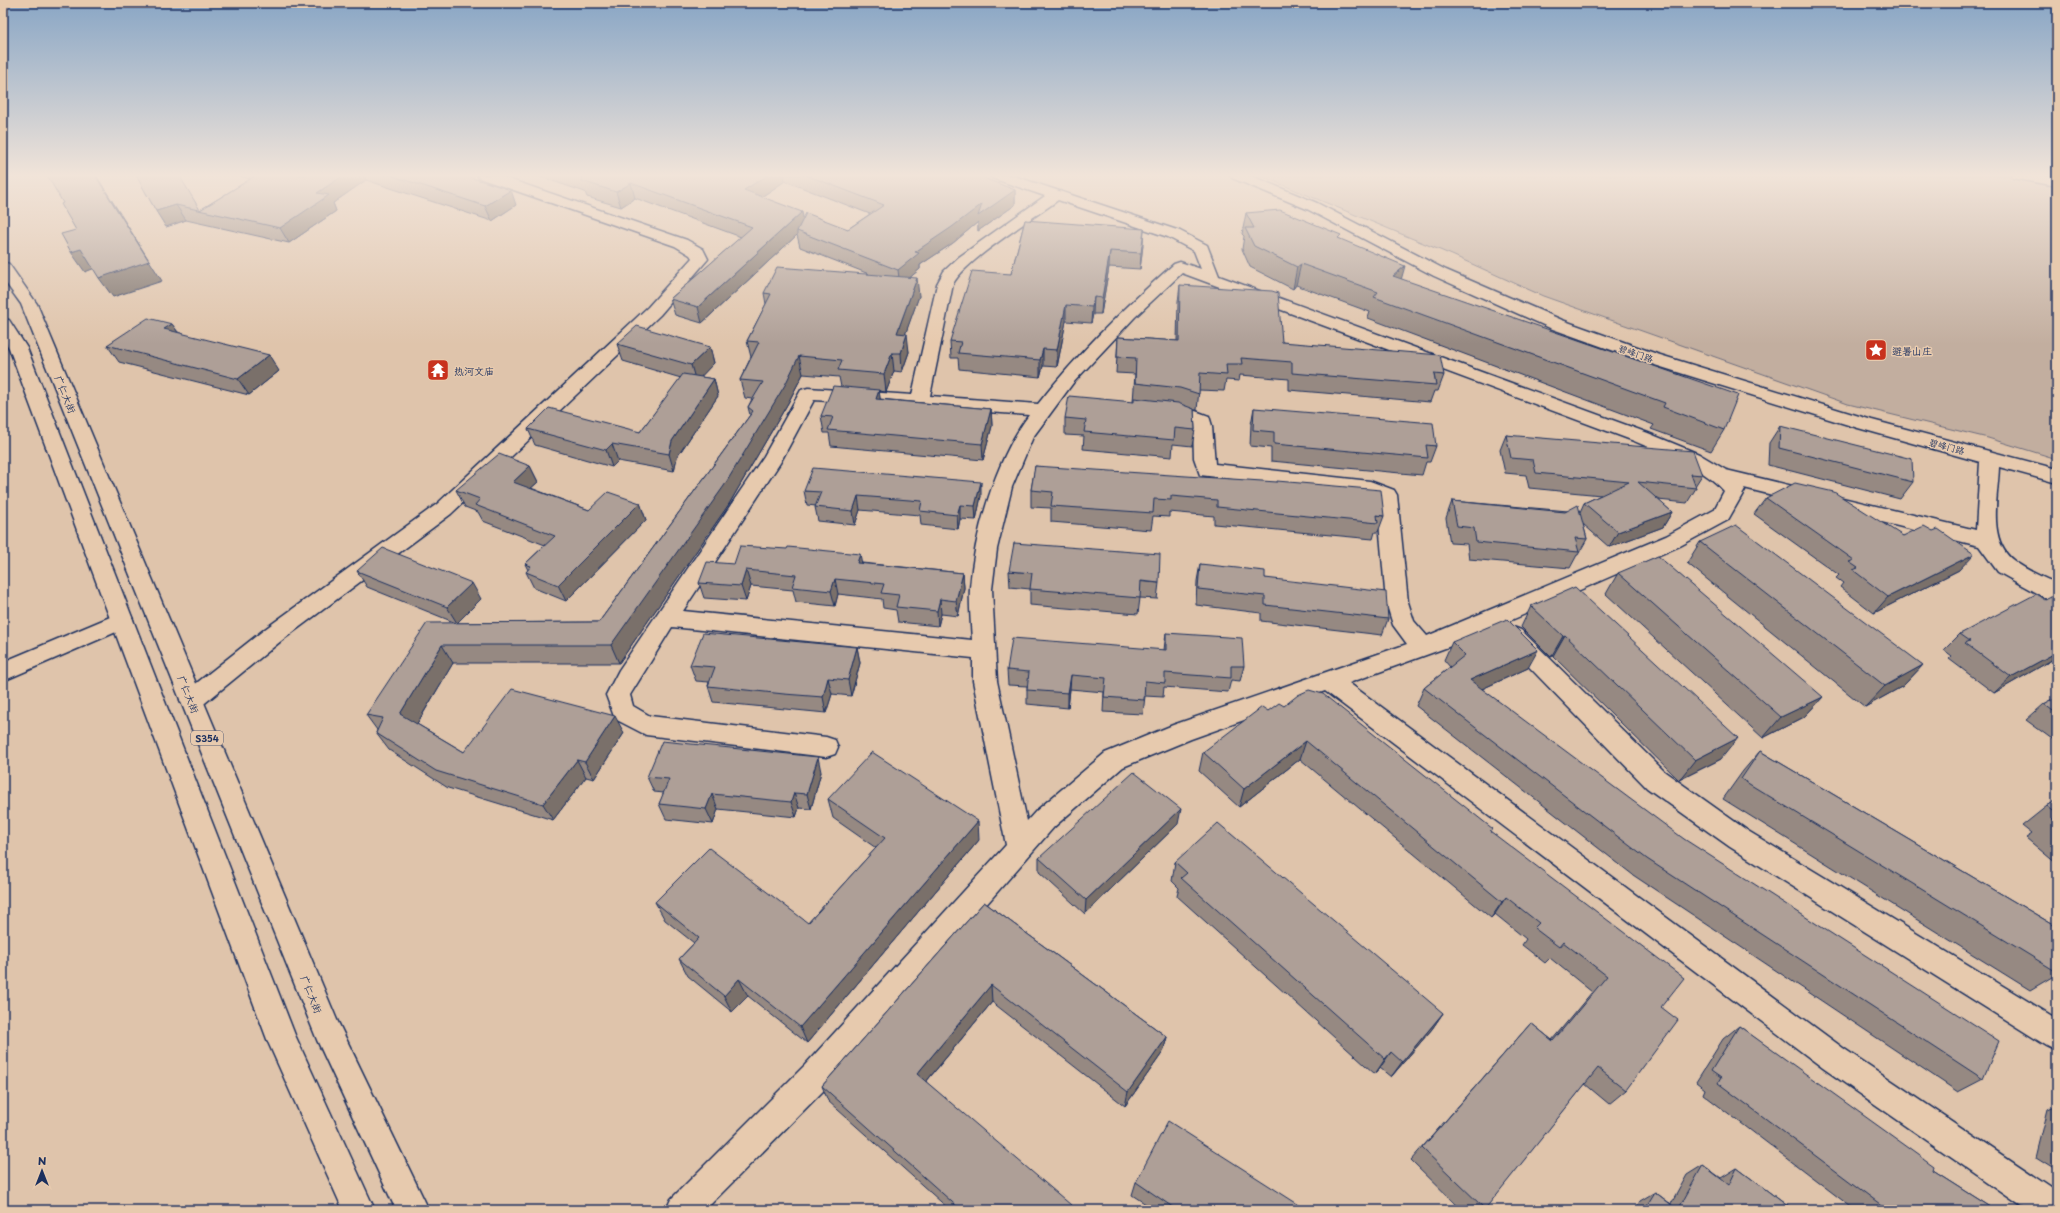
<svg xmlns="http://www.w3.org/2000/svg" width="2060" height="1213" font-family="'Playpen Sans','LXGW WenKai TC',sans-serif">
<rect width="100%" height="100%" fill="#dfc4ab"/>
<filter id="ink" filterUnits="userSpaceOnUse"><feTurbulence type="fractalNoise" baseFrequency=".025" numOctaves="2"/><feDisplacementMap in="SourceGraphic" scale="8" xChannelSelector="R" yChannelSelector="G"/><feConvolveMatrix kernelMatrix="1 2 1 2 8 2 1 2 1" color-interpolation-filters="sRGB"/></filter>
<g filter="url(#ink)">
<polygon fill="#c2ae9f" stroke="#6e6e7e" points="1259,175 2057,175 2057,459 1988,438 1848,404 1543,296 1452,255"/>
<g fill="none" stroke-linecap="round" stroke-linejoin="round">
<g stroke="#1b2f5e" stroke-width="3">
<g id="minor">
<polygon points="477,175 497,175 687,240 703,249 708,259 660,315 451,514 281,641 200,707 192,710 184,707 180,700 184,693 265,629 437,504 648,307 692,258 690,255 675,246 479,178"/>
<path d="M990 175H1011L1180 231 1207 245 1219 276 1648 433 1699 454 1726 470 1976 530 1980 462 1858 428 1645 362 1550 328 1434 276 1307 209 1232 178 1230 175H1249L1317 203 1446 270 1562 320 1657 354 1872 420 2057 469V483L1999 467C1998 497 1987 539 2013 560 2025 570 2043 577 2057 584V602L2049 600 1998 572 1979 546 1744 488 1745 490 1728 520 1680 546 1459 643 1349 683 1843 1048 2057 1192V1210H2027L1823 1068 1325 691 1191 739 1123 767 1054 827 827 1087 705 1210H666L671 1199 805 1065 1006 845 973 681V658L672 627 630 695 633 706 650 716 826 737 835 740 838 747 835 754 826 757 646 735 615 719 606 695 619 670 764 456 801 390 808 388 912 395 937 284 944 271 959 257 1045 196 992 178ZM1058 200 1168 237 1194 251 1201 269 1180 262 1174 264C1125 307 1079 352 1038 404L930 396 953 284C965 260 1034 218 1058 200ZM1182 273 1634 441C1665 455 1701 465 1724 491L1714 510 1666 536 1427 636 1414 621 1408 602 1397 495 1394 490 1370 481 1215 464 1212 426 1209 416C1193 410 1175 402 1158 407L1156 411 1158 415 1176 418 1193 424 1194 458 1200 475 1367 495 1377 499 1386 602 1393 625 1407 644 1173 725 1105 753 1036 811 1027 821 997 681 992 589 997 549 1012 487 1033 437 1073 383 1135 317ZM814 400 1029 415C996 458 974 534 970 588 969 605 971 623 972 640L683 611 780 463Z"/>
<polygon points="2011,175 2041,175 2057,178 2057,186 2018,179 2013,178"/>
<polygon points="122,612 130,614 133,620 130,626 3,681 3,662"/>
<polygon points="1513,627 1521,630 1665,772 1748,831 2057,1019 2057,1051 2047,1046 1730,847 1647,788 1505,642 1502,636 1505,630"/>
</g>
</g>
<g stroke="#1b2f5e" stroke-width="3">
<g id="major">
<polygon points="3,262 9,264 37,304 337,1020 429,1210 396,1210 317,1040 21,304 3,279"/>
<polygon points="3,319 9,320 27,348 295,1035 375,1210 343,1210 268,1042 9,348 3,338"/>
</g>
</g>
<use href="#minor" fill="#e7caae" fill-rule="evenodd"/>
<use href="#major" fill="#e7caae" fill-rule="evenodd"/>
</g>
<g fill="#968982" stroke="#1b2f5e" fill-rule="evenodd">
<polygon points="136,175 200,210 250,179 236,175 463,175 516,205 492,221 366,180 333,203 336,211 289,243 186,220 166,227 156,211"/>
<path d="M535 175H857L864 177 1015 190V205L978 231V222L953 243 920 265V269L910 277 919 296 905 334 909 352 902 372 894 371 886 392 879 391 880 399 991 409 992 426 983 460 831 446 829 433H824L821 416 841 387 839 377 803 374 788 403 729 504 619 663H453L417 724 464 752 624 733 594 779 586 777 553 820 448 788 389 750 376 733 377 730 366 715 456 623 367 587 357 571 481 599 457 623 599 622 750 415 748 407 752 399 745 398 740 380 751 357 747 341 766 304 764 293 869 274 800 247 797 235 702 323 675 315 670 299 741 237 635 198 621 207 587 197 585 192ZM785 181 870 214 848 229 804 218 761 197Z"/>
<polygon points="1246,213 1340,239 1401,279 1724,430 1711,451 1651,429 1654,425 1368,318 1370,312 1296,285 1293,289 1250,267 1242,249 1244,236 1242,234"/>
<polygon points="1025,220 1143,245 1140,269 1109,267 1101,314 1093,314 1091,323 1066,321 1057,367 1043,366 1040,377 959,369 958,358 951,358 950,341 1011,274"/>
<polygon points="1180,285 1282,342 1444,375 1438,391 1434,391 1430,402 1289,390 1289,379 1240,375 1239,381 1226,380 1224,391 1199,390 1197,410 1194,410 1195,430 1192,446 1173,444 1172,457 1083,449 1084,436 1065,435 1065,418 1133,402 1135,374 1116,373 1118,337 1177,341 1178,302"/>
<polygon points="172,324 178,332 279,371 249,395 119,362 107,345"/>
<polygon points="617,344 710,347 714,363 700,377 714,379 718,396 677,457 674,471 618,461 612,467 535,445 528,429 640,432 681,378 623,361"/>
<polygon points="1254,408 1436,446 1430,462 1426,462 1422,475 1271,461 1271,448 1250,446 1251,424"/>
<polygon points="1780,426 1913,482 1900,499 1768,465 1769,443"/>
<polygon points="1506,435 1702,475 1695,486 1696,488 1687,503 1658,500 1672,512 1663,527 1609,547 1583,524 1587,539 1578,555 1577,555 1570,568 1469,559 1467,544 1450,543 1446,518 1452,501 1580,512 1584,503 1601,495 1529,488 1526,475 1505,473 1500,450"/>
<polygon points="530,466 538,482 531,488 589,510 640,503 646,520 566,601 534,588 526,572 528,570 525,564 545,545 483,521 478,512 465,507 456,490"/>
<polygon points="1035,466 1384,516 1378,532 1375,532 1373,539 1214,524 1214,516 1169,512 1169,517 1153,516 1151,530 1051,522 1051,508 1031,507 1031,490"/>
<polygon points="804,491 981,496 976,520 960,519 958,529 921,525 920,515 860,510 855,525 818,521 815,507 816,506 807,505"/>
<polygon points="1766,498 1903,536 1933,531 1959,570 1874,613 1840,587 1843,583 1836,578 1839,575 1754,514"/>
<polygon points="1700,542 1923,665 1903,686 1865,707 1687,563"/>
<polygon points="862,563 963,573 964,588 958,616 941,614 938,626 898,622 896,610 883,608 882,599 838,594 835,606 796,602 793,590 751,586 746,601 704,598 699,583 734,564"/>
<polygon points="1200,564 1265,578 1388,619 1382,635 1261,621 1261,613 1196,605 1197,581"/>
<polygon points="1009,571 1159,583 1157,599 1140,598 1138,614 1030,605 1030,589 1010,587"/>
<polygon points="1618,573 1823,697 1804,717 1763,738 1606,594"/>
<polygon points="2045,600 2057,602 2057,657 1994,693 1949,659 1952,656 1944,650 1960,634"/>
<polygon points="1531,606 1721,759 1679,780 1553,656 1551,657 1521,627"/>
<polygon points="1166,633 1244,666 1240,681 1231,680 1228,692 1164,687 1163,697 1145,696 1143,714 1103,712 1104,692 1070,689 1068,708 1027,704 1027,686 1008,685 1007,670 1164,650"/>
<polygon points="1452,642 1528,668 1482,689 1983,1079 1958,1092 1633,875 1416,706 1424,688 1450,667 1444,660"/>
<polygon points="857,647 860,663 851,696 832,694 826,713 713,702 708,686 709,682 696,681 690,665"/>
<polygon points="2057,697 2057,737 2052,739 2026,720 2044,704"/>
<polygon points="1284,706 1491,832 1661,1007 1626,1090 1609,1104 1585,1084 1483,1210 1462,1210 1411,1160 1531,1023 1552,1040 1592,992 1550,958 1545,963 1522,945 1526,939 1495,914 1491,918 1300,759 1239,807 1199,771 1203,752 1268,711"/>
<polygon points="1760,751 2057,927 2057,974 2030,990 1723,799 1743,771"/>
<polygon points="821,772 811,809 799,808 796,817 718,809 713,824 666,819 659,804 664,793 654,792 647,777"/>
<polygon points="828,799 979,840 807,1043 748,996 732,1012 688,976 679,959 694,943 665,920 655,902 808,923 876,848 833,818"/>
<polygon points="2057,800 2057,864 2026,838 2032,834 2022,826 2047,806"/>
<polygon points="1178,824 1085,914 1039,872 1039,858"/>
<polygon points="1175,862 1443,1013 1432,1029 1391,1077 1380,1068 1375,1074 1177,896 1179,888 1172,881"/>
<polygon points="984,902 1167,1037 1163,1052 1125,1106 992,1002 926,1082 1070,1210 950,1210 828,1101 822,1086"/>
<polygon points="1739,1026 1933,1170 1996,1210 1855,1210 1703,1094 1705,1089 1696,1082 1723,1039"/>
<polygon points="2057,1105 2057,1171 2036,1158 2048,1109"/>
<polygon points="1703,1165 1721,1178 1737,1168 1793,1210 1635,1210 1640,1201 1655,1192 1671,1204 1687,1175"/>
<polygon points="1136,1182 1307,1210 1155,1210 1132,1195"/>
</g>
<g fill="#7a6f6a" stroke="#1b2f5e">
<polygon points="95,175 96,175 162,281 113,297 99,278"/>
<polygon points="344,175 364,175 366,180 333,203 336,211 289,243 280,228 317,193"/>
<polygon points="768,175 784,175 785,181 748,206 744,190"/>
<polygon points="631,183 635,198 621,207 616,192"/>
<polygon points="511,190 516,205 492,221 485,206"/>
<polygon points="1015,190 1015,205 978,231 978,222 953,243 920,265 920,269 900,286 898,270 915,252 982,204"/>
<polygon points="176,205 186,220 166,227 156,211"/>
<polygon points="802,212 805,228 797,231 797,235 702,323 698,307"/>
<polygon points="1144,229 1143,245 1140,269 1141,253"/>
<polygon points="81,249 95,268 85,272 71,252"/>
<polygon points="1110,251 1109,267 1101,314 1102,298"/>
<polygon points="1301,264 1296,285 1293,289 1297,267"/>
<polygon points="1405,266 1399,287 1393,276"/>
<polygon points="917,278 919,296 899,352 897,333"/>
<polygon points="1094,297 1093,314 1091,323 1092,307"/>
<polygon points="1066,305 1066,321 1057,367 1057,350"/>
<polygon points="172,324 183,340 164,329"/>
<polygon points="907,334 909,352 902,372 901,353"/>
<polygon points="710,347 714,363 696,382 691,365"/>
<polygon points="1043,349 1043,366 1040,377 1040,360"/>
<polygon points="892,353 894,371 886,392 884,374"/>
<polygon points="269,355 279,371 249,395 238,379"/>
<polygon points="799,356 803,374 788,403 729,504 619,663 611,645"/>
<polygon points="714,379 718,396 677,457 674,471 669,454 672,441"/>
<polygon points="879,390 881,406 876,399"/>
<polygon points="991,409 992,426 983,460 982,444"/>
<polygon points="612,444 618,461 612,467 606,450"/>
<polygon points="530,466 538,482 520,498 513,482"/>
<polygon points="981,482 981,496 976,520 975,506"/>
<polygon points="858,496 860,510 855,525 853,511"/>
<polygon points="640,503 646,520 566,601 558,585"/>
<polygon points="960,505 960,519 958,529 957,515"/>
<polygon points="1672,512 1663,527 1609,547 1618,532"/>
<polygon points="860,554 863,569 857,563"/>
<polygon points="1974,554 1959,570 1874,613 1888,597"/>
<polygon points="746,570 751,586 746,601 741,586"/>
<polygon points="963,573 964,588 958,616 956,601"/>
<polygon points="835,579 838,594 835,606 831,591"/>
<polygon points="472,583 481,599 457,623 447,607"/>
<polygon points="940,599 941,614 938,626 937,611"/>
<polygon points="1565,635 1553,656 1551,657 1563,636"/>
<polygon points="442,645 453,663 412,732 400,714"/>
<polygon points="857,647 860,663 851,696 848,680"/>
<polygon points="1538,650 1528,668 1462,698 1470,680"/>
<polygon points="2057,652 2057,657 1994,693 2011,677"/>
<polygon points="1923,665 1903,686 1865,707 1885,686"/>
<polygon points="1071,675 1070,689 1068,708 1068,693"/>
<polygon points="828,678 832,694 826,713 823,697"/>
<polygon points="1823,697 1804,717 1763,738 1781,717"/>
<polygon points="615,716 624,733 594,779 585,762"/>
<polygon points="1738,738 1721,759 1679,780 1695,760"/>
<polygon points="1306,741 1300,759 1239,807 1244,789"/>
<polygon points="818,757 821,772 811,809 807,794"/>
<polygon points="577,760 586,777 553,820 543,804"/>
<polygon points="794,793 799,808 796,817 791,802"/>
<polygon points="712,794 718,809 713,824 706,809"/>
<polygon points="1181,809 1178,824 1085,914 1086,900"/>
<polygon points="978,821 979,840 807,1043 800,1027"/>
<polygon points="1506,897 1495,914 1491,918 1502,902"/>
<polygon points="739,979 748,996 732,1012 724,996"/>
<polygon points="991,985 992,1002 920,1089 917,1074"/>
<polygon points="1443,1013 1432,1029 1391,1077 1402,1062"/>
<polygon points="1167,1037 1163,1052 1125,1106 1128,1092"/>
<polygon points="1391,1052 1380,1068 1375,1074 1385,1059"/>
<polygon points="1071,1205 1070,1210 1067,1210"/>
</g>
<g fill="#ae9f97" stroke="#1b2f5e">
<polygon points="47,175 95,175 149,261 99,278 81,249 71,252 61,234 76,230 61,204 63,203"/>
<polygon points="136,175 179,175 200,210 257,175 344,175 317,193 329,195 280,228 176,205 156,211"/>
<polygon points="390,175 463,175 511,190 485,206"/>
<polygon points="576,175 768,175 744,190 802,212 698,307 670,299 752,227 631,183 616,192 582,181 583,177"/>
<polygon points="806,175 857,175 864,177 869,175 976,175 1015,190 978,216 982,204 952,227 915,252 919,253 898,270 797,231 806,213 848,229 884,205"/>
<polygon points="1280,210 1341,235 1338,238 1405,266 1393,276 1738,395 1724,430 1663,407 1665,403 1374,297 1378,292 1301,264 1297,267 1254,246 1245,228 1254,228 1246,213"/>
<polygon points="1025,220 1144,229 1141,253 1110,251 1102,298 1094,297 1092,307 1066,305 1057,350 1043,349 1040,360 958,353 961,342 950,341 972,271 1011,274"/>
<polygon points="777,267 917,278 897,333 907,334 901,353 892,353 884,374 838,370 842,360 799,356 785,385 724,486 611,645 442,645 400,714 464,752 512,689 615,716 585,762 577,760 543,804 436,771 376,733 383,718 366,715 427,623 599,622 753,411 748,407 763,382 740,380 759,342 747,341 771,294 764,293"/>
<polygon points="1180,285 1272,291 1278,293 1282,342 1440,355 1444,375 1434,374 1436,385 1292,373 1292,362 1241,358 1242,364 1226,364 1227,375 1200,373 1199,394 1180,388 1135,383 1136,358 1117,357 1118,337 1179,341"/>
<polygon points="148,318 172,324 164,329 269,355 238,379 107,345"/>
<polygon points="637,326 710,347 691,365 617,344"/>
<polygon points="683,374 714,379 672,441 669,454 612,444 606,450 528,429 549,408 640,432"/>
<polygon points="833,386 879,390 876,399 991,409 982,444 828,430 833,417 821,416"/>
<polygon points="1069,396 1134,402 1134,398 1178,403 1194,409 1195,430 1175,428 1174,440 1084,432 1086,420 1065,418"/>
<polygon points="1254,408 1433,423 1436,446 1426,445 1428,458 1274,444 1274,432 1253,430"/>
<polygon points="1780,426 1912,459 1913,482 1779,448"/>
<polygon points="1506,435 1693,451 1702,475 1691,474 1696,488 1638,482 1672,512 1618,532 1584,503 1629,482 1536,473 1533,460 1511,458"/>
<polygon points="499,454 530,466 513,482 589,510 608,492 640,503 558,585 526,572 531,566 525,564 555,536 475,505 480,499 456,490"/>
<polygon points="1035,466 1277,482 1277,481 1381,490 1384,516 1377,515 1378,523 1217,507 1217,500 1171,496 1171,500 1154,499 1153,513 1051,506 1053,492 1031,490"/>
<polygon points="813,468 981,482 975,506 960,505 957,515 920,511 922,501 858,496 853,511 815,507 821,492 804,491"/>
<polygon points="1795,483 1834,492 1903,536 1924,526 1933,531 1938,529 1974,554 1888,597 1853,570 1858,568 1849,562 1854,560 1766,498"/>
<polygon points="1452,501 1565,512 1578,505 1587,539 1575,538 1579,552 1476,542 1474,528 1457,526"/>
<polygon points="1736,525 1923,665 1885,686 1700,542"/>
<polygon points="1014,543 1160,554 1159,583 1141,581 1140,598 1030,589 1032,573 1009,571"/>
<polygon points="740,546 787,549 788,547 860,554 857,563 963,573 956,601 940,599 937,611 896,607 899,595 881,593 884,584 835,579 831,591 792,587 796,575 746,570 741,586 699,583 707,562 734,564"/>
<polygon points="383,548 472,583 447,607 357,571"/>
<polygon points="1658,556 1823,697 1781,717 1618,573"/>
<polygon points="1200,564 1265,571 1265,578 1386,592 1388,619 1265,605 1265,596 1198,589"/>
<polygon points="1575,587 1738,738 1695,760 1565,635 1563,636 1531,606"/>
<polygon points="2036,594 2045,600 2051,597 2057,602 2057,652 2011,677 1965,643 1970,641 1960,634"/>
<polygon points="1507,619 1538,650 1470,680 1684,839 1999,1041 1983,1079 1647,859 1424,688 1465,655 1452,642"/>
<polygon points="703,633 857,647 848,680 828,678 823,697 784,694 708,686 715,667 690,665"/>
<polygon points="1166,633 1242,638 1244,666 1231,666 1231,678 1165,673 1165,683 1145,681 1144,700 1104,697 1106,678 1071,675 1068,693 1027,690 1029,672 1007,670 1012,638 1166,650"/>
<polygon points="1309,690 1323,694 1493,829 1490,831 1684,978 1661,1007 1678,1020 1626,1090 1598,1068 1485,1209 1422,1148 1531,1023 1553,1041 1607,976 1563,942 1559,947 1534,928 1539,923 1506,897 1502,902 1306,741 1244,789 1203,752 1262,707 1268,711 1279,703 1284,706 1298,695"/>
<polygon points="2057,697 2057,714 2044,704"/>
<polygon points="662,741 818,757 807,794 794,793 791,802 712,794 706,809 659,804 669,779 647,777"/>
<polygon points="1760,751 2057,927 2057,972 1741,779"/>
<polygon points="872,752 978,821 800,1027 739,979 724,996 679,959 699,938 655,902 709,848 808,923 885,838 828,799"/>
<polygon points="1134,772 1181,809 1086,900 1039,858"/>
<polygon points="2057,800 2057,814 2047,806"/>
<polygon points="2057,815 2057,823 2052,819"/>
<polygon points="1218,823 1443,1013 1402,1062 1391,1052 1385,1059 1181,878 1187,873 1175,862"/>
<polygon points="984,902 1167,1037 1128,1092 991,985 917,1074 1071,1205 1067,1210 961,1210 822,1086"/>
<polygon points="1739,1026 1934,1166 1933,1170 1996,1210 1899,1210 1897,1209 1896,1210 1888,1210 1718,1083 1721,1078 1711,1071"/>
<polygon points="1168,1121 1307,1210 1177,1210 1136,1182"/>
<polygon points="1703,1165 1729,1185 1737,1168 1793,1210 1644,1210 1655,1192 1678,1210"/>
</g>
</g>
<linearGradient id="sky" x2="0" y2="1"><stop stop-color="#89a6c5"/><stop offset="0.51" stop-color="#f1e4d9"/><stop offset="1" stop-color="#f1e4d9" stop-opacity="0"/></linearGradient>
<rect width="2060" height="344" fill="url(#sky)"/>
<defs>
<g id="sight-square" transform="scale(1.15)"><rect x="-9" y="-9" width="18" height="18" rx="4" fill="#c8321e" stroke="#e7caae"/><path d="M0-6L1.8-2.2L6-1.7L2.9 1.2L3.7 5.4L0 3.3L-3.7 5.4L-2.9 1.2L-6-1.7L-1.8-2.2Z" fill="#fff"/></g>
<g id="temple-square" transform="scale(1.15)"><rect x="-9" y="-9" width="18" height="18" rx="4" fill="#c8321e" stroke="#e7caae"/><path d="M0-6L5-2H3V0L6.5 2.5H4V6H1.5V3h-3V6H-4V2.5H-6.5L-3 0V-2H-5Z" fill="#fff"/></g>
</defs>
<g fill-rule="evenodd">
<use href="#sight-square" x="1876" y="350"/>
<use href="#temple-square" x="438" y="370"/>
</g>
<g text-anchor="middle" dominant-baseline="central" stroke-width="3" stroke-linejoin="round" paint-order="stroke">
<g font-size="9" fill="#1b2f5e" stroke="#e7caae">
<text transform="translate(1636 353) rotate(19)">碧峰门路</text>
<text transform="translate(1947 446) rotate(15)">碧峰门路</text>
</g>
<rect fill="#e7caae" stroke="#585e76" stroke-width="1" x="191" y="731" width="32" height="14" rx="3"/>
<g font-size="9" font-weight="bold" fill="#1b2f5e">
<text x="207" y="738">S354</text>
</g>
<g font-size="10" fill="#1b2f5e" stroke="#e7caae" text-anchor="start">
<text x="1892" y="350">避暑山庄</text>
<text x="454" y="370">热河文庙</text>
</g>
<g font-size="10" fill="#1b2f5e" stroke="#e7caae">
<text transform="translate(66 394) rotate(68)">广仁大街</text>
<text transform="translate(189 694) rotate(68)">广仁大街</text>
<text transform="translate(312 994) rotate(68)">广仁大街</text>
</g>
</g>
<rect width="2060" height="1213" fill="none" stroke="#e7caae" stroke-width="16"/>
<rect x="8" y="8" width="2044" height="1197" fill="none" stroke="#1b2f5e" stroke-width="1.5" filter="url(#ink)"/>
<g transform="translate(42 1171)" stroke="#e7caae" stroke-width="3" paint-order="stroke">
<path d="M0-3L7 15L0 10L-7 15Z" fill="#1b2f5e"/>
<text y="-6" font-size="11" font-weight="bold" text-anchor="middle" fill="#1b2f5e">N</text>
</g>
</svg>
